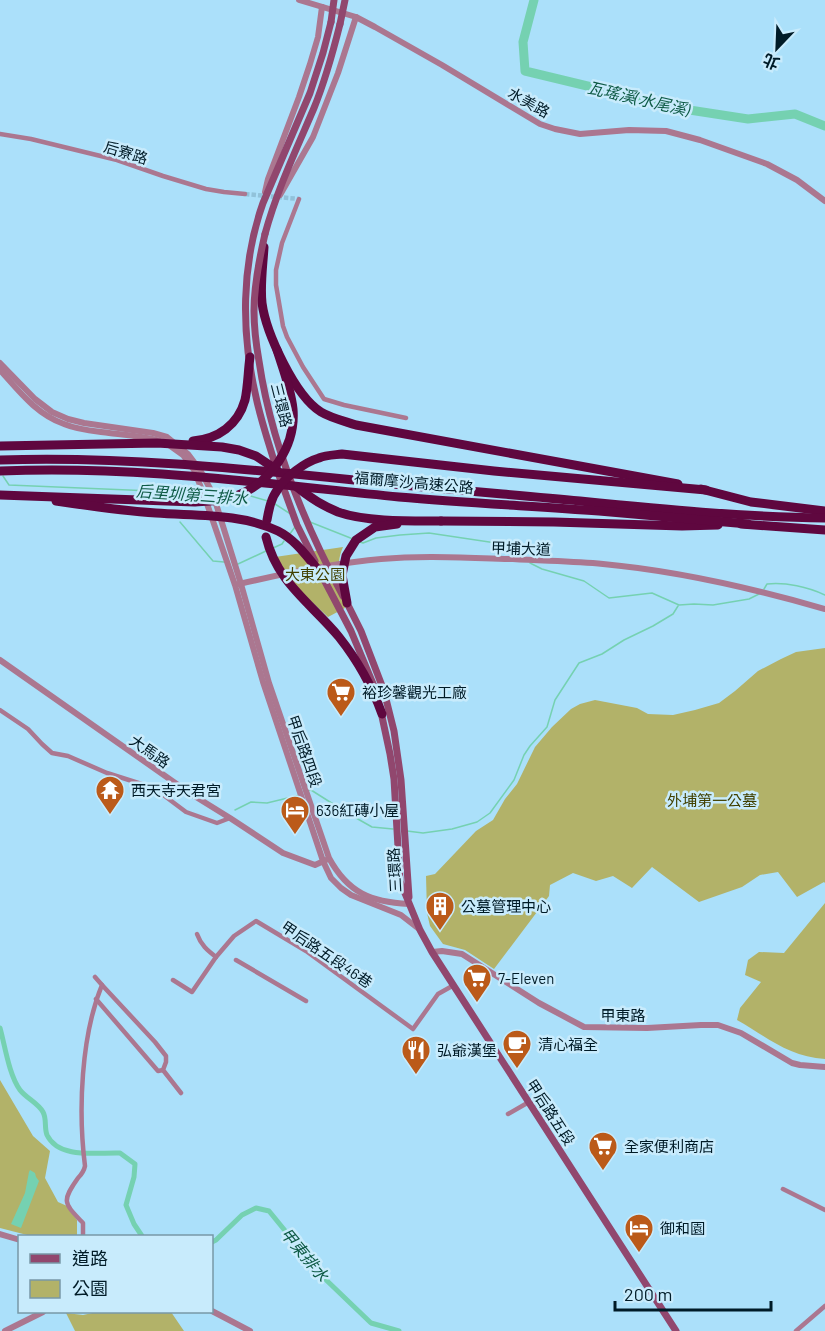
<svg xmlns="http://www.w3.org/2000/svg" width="825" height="1331" font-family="Barlow,'Noto Sans TC',sans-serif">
<rect width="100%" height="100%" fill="#abe0fa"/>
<g fill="#b2b269">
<path d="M343 547C334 567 341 588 345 608L328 617 295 586 275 557Z"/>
<polygon points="825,648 825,883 824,882 797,897 778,872 760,875 742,887 699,902 652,867 632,888 613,876 596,881 573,873 550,885 549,896 494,969 465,950 443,944 430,926 427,913 426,876 435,874 476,831 493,820 505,799 517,784 535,747 552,727 571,709 580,704 595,700 637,708 648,714 673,715 695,710 719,703 735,691 758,671 781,659 796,652"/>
<path d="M825 903V1059C789 1057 767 1037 737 1020L740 1008 761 982 745 975 748 960 759 952 784 953Z"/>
<polygon points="0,1080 33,1136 50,1151 45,1178 58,1202 67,1206 77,1220 77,1236 31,1236 0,1228"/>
<polygon points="97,1312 171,1312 184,1331 75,1331 66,1313 83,1315"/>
</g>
<polygon fill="#75d1b1" points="30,1170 35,1173 36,1177 39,1181 21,1228 11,1224 25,1193 29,1172"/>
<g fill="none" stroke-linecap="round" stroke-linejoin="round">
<g stroke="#75d1b1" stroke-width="1.5">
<polyline points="3,476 9,485 200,493"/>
<polyline points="214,494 227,494"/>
<polyline points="247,495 268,501"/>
<polyline points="275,504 289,513"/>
<polyline points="180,522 213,561 224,562"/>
<polyline points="310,522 353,539"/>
<polyline points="289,535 295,527"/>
<polyline points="360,542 363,543 376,538 400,535 429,533 496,543 518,556"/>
<polyline points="273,548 282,544 284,541"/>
<polyline points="530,563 542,569 584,581 609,598 652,593 679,605 694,604 713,605 749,599 761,593"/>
<polyline points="238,564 266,551"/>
<path d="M764 589 767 584C786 582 808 587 825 595"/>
<polyline points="309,790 311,790 349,814 372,827 393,829"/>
<polyline points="235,810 251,802 267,803 300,795"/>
<polyline points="407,831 423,833 452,829 477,822 490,813 514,780 524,755 530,746 547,727 555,700 579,663 602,654 624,640 653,626 673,614 678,606"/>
</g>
<g stroke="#75d1b1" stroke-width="5">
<path d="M0 1028C5 1046 9 1075 20 1090 26 1098 38 1103 43 1112 47 1119 44 1128 47 1135 59 1160 99 1152 120 1153L135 1164 134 1177 126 1205 134 1224 142 1236"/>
<polyline points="212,1242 216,1240 242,1215 256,1208 269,1211 322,1276 371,1323 399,1331"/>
</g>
<polyline stroke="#75d1b1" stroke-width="9" points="534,0 523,42 525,71 683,109 748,119 795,114 825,126"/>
<polyline stroke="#91c2da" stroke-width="4.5" stroke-dasharray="4.5 2" stroke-linecap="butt" points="245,194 299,199"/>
<g stroke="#ab7790" stroke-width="4.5">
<polyline points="0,134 31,139 117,160 163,176 206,189 224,192 245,194"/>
<polyline points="299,199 282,243 276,270 276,285 283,326 287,337 303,367 324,399 344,405 406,418"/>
<polyline points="0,710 28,729 42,744 52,753 68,756 107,773 154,788 186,812 217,823 230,818"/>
<path d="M197 934C201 945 207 950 216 957"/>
<polyline points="236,960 306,1001"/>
<polyline points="173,980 192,992 216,957 234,936 256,921 306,951 413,1029 438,994 454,985"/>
<polyline points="102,985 155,1042 166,1056 166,1062 163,1070 181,1093"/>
<polyline points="96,999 158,1071 163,1070"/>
<polyline points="508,1114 529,1102"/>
<polyline points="783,1189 825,1210"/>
<path d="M83 1236V1223C64 1203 61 1202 78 1178 82 1174 84 1171 85 1166 78 1111 81 1036 102 985L95 977"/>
<polyline points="796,1331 825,1306"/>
</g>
<g stroke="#ab7790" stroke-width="6">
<polyline points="299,0 356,17 375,27 442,65 540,124 555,129 580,134 629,130 666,131 700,140 767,164 797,180 825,201"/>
<polyline points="265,192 268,179 299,97 310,64 318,37 322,7"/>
<polyline points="280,195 313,137 338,73 356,17"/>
<path d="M0 363 35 399 52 412 68 419 84 423 153 433 167 437 188 454 200 470 213 494 241 584 269 683 329 858C348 893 371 902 409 904"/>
<path d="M0 370C19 391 36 414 64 424 78 430 94 431 109 433 127 435 143 436 160 441"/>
<polyline points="169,445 183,455 194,470 204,495 235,585 263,682 323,861 331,878 341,888 351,895 401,915 419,929"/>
<path d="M239 584C286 573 333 563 381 559 425 555 469 558 513 559 543 561 573 561 603 564 679 571 752 588 825 609"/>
<polyline points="0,660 188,792 230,818 283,853 315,865 326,860"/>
<polyline points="432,952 442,951 462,954 539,1003 584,1027 647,1028 701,1025 718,1025 741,1033 792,1063 800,1065 825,1067"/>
<polyline points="0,1234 20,1240"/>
<polyline points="212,1311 250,1331"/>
<polyline points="5,1331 43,1312"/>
</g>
<g stroke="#91476e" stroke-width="7">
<path d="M265 234C277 190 296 150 314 108 325 81 333 52 340 24"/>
<path d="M276 467C269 444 261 421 256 397 241 333 241 265 263 203L310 93 323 53 331 22"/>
<polyline points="320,572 351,631 374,686"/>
<polyline points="347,603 361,631 384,691 394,731 401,780 409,897"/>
<polyline points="381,712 390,754 394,779 400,881 420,930 432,952 676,1331"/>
</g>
<g stroke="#5f073f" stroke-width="9">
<path d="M264 247C263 265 260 285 262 303 266 333 295 396 321 412 331 418 344 421 356 425L678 484"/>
<polyline points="701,489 751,502 825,511"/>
<polyline points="441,521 554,522 682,526 718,525"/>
<polyline points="741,524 825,530"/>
</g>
<g stroke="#91476e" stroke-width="7">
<polyline points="331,22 334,0"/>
<polyline points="340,24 345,0"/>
<path d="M265 234C259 260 254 285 254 311 254 328 256 344 259 361 271 443 304 523 343 596"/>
<polyline points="277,470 297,525 315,561"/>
</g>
<g stroke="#5f073f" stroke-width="9">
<path d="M193 441C218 439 238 425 245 400 248 386 248 371 250 357"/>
<polyline points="0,446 157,443 222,447 239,450 256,456 277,470"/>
<path d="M0 460C118 456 236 468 354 480 429 488 505 494 580 501 661 509 743 517 825 518"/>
<path d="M0 471C134 465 267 484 399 497 466 503 532 506 599 511 649 515 698 520 748 524"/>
<path d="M297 487C309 497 323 506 338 512 366 522 410 521 441 521"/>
<path d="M0 495 195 502C209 501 223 501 236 496 271 483 296 446 293 409 291 389 283 369 277 350"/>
<path d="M56 501C89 506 122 511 156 513 196 516 241 513 278 531 296 540 307 557 320 572"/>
<path d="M267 520C269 509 271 498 278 489 285 477 305 462 319 458 326 455 334 455 342 454L494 471 706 490"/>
<path d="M266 537C277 583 311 603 339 637 358 661 372 686 382 714"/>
<polyline points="347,603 342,575 346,556 356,540 375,527 397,524"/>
</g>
</g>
<defs>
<g id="supermarket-pin" transform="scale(1.5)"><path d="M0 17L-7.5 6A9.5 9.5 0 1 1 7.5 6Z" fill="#bb5a19" stroke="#c8ebfc"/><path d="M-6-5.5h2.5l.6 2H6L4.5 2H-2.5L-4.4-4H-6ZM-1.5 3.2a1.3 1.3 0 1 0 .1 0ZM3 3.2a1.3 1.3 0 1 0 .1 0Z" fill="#fff"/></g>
<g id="temple-pin" transform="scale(1.5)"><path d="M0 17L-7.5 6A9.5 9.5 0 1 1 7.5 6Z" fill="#bb5a19" stroke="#c8ebfc"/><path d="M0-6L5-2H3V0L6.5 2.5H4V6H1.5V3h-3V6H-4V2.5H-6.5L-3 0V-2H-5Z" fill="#fff"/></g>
<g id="hotel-pin" transform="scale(1.5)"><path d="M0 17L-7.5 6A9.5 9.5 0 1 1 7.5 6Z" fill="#bb5a19" stroke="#c8ebfc"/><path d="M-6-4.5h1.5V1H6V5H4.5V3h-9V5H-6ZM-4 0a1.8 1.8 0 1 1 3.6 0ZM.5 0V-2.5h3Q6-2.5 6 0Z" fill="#fff"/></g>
<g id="building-pin" transform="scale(1.5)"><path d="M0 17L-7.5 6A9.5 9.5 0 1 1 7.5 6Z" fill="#bb5a19" stroke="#c8ebfc"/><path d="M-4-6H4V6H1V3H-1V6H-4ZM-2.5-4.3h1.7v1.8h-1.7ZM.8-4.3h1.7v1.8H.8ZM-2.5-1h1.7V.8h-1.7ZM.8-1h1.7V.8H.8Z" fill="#fff"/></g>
<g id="cafe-pin" transform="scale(1.5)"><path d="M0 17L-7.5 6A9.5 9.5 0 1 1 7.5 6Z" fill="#bb5a19" stroke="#c8ebfc"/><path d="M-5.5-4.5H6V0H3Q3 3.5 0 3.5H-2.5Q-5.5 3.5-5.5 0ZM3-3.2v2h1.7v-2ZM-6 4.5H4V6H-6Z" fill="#fff"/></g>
<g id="restaurant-pin" transform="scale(1.5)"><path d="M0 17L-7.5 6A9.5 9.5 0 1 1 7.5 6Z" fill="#bb5a19" stroke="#c8ebfc"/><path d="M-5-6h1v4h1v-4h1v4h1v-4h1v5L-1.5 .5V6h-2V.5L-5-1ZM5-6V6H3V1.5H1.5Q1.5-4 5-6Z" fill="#fff"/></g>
</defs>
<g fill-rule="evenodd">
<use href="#supermarket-pin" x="341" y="692"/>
<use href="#temple-pin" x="110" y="790"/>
<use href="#hotel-pin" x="295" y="810"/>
<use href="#building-pin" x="440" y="906"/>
<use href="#supermarket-pin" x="477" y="978"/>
<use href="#cafe-pin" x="517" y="1044"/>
<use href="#restaurant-pin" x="416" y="1050"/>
<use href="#supermarket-pin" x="603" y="1146"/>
<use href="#hotel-pin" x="639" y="1228"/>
</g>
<g text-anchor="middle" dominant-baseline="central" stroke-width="5" stroke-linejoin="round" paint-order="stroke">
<g font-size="15" fill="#001b27" stroke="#c8ebfc">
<text transform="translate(529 102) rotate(29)">水美路</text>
<text transform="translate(126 152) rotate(17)">后寮路</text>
<text transform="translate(282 405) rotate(76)">三環路</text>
<text transform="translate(414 482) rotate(5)">福爾摩沙高速公路</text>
<text transform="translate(521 548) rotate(2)">甲埔大道</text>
<text transform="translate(150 751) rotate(35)">大馬路</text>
<text transform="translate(305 751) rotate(71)">甲后路四段</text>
<text transform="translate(394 870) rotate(-93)">三環路</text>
<text transform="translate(327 954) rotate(34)">甲后路五段46巷</text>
<text x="623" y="1015">甲東路</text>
<text transform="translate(551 1112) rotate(57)">甲后路五段</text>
</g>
<g font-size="15" fill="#414000" stroke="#c8ebfc">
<text x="315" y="574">大東公園</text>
<text x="712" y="800">外埔第一公墓</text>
</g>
<g font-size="15" fill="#001b27" stroke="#c8ebfc" text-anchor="start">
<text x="362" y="692">裕珍馨觀光工廠</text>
<text x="131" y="790">西天寺天君宮</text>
<text x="316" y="810">636紅磚小屋</text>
<text x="461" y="906">公墓管理中心</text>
<text x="498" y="978">7-Eleven</text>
<text x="538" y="1044">清心福全</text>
<text x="437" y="1050">弘爺漢堡</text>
<text x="624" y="1146">全家便利商店</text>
<text x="660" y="1228">御和園</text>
</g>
<g font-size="16" font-style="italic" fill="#0f5b46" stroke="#c8ebfc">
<text transform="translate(639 98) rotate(13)">瓦瑤溪(水尾溪)</text>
<text transform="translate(192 494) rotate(4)">后里圳第三排水</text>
<text transform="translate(305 1254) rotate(50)">甲東排水</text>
</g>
</g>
<rect x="18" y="1235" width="195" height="78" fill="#c8ebfc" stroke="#7898a7" stroke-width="1.5"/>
<rect x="30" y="1254" width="30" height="9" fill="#91476e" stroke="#7898a7" stroke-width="1.5"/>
<text x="72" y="1265" font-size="18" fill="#001b27">道路</text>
<rect x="30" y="1280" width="30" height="18" fill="#b2b269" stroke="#7898a7" stroke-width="1.5"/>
<text x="72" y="1295" font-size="18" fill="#001b27">公園</text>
<g transform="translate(777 48) rotate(203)" stroke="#c8ebfc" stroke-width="4.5" paint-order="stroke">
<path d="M0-4.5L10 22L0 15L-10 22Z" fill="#001b27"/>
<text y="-9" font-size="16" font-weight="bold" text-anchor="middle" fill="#001b27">北</text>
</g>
<path d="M615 1301v9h156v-9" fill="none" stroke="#001b27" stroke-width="3"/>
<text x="624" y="1301" font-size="18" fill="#001b27" stroke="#c8ebfc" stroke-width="4.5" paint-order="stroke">200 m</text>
</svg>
